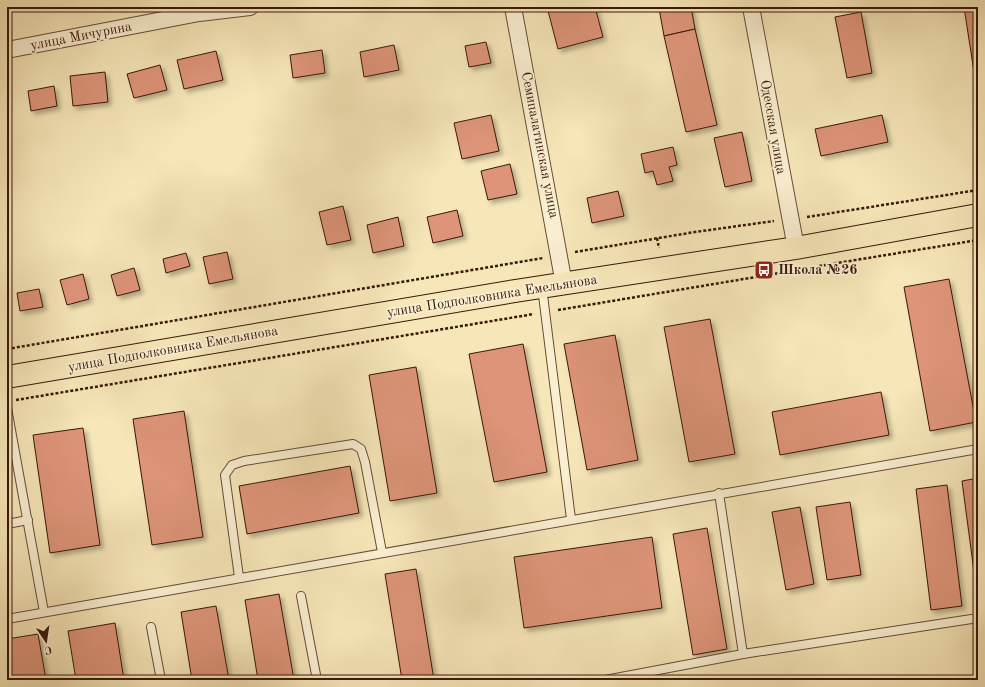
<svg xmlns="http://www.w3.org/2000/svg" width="985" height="687" font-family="'Old Standard TT',serif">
<defs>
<filter id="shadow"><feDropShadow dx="3.5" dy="3.5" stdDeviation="2" flood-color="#0004"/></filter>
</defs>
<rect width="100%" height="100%" fill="#f6e6b8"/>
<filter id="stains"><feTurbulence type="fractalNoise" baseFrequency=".005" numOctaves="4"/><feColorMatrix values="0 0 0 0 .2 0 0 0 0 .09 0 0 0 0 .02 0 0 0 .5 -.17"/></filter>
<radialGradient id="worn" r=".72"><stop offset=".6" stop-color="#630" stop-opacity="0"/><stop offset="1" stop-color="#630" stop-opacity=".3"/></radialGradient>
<g fill="#dd9478" stroke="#3a170a" filter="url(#shadow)">
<polygon points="547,7 595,7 603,37 558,49"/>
<polygon points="664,7 691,7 695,29 664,36 659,8"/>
<polygon points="964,7 978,7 978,72 974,72"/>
<polygon points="861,12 872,73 847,78 835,17"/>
<polygon points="695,29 717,125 686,132 664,36"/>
<polygon points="486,42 491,63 469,67 465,46"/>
<polygon points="394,45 399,70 364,77 360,52"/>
<polygon points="322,50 325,73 293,78 290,55"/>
<polygon points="216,51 223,80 184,89 177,60"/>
<polygon points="160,65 167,90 134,98 127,74"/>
<polygon points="105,72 108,102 73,106 70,76"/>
<polygon points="54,86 57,106 31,111 28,91"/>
<polygon points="491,115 499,151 462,159 454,123"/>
<polygon points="882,115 888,142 821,156 815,129"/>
<polygon points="742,132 752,181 725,187 714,138"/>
<polygon points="673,147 677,165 669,167 673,181 657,185 653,171 645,173 641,154"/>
<polygon points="510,164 517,194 488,200 481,171"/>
<polygon points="618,191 624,216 592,223 587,198"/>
<polygon points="343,206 351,240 327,245 319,212"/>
<polygon points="457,210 463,236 433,243 427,217"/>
<polygon points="398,217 404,246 373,253 367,225"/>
<polygon points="227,252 233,279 209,284 203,257"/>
<polygon points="186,253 190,266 166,273 163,259"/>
<polygon points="134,268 140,290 117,296 111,275"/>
<polygon points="83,274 89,299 67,305 60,280"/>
<polygon points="949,279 976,422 930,431 904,287"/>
<polygon points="39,289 43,307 20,311 17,293"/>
<polygon points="710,319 735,454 689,462 664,327"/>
<polygon points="615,335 638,460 587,470 564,344"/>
<polygon points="523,344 547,472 494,482 469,354"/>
<polygon points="416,367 437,493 390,501 369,375"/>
<polygon points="881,392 889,435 780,455 772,412"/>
<polygon points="184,411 203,537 152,545 133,419"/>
<polygon points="83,428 100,545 50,553 33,435"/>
<polygon points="350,466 359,513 247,534 239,486"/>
<polygon points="978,478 978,602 962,481"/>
<polygon points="947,485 962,606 931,610 916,489"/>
<polygon points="850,502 861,575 827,580 816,507"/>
<polygon points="800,507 814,584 786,590 772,512"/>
<polygon points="707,528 727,649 693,655 673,534"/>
<polygon points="652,537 662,608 524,628 514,557"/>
<polygon points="416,569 434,680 402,680 385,574"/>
<polygon points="279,594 294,680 258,680 245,600"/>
<polygon points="216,606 229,680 192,680 181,612"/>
<polygon points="115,623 124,680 76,680 68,631"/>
<polygon points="38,634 46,680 7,680 7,639"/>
</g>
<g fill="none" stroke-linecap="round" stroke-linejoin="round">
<g stroke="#694b36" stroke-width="10">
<g id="lane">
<polyline points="542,287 571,519"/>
<polyline points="7,408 44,612"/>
<polyline points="719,493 743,654"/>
<polyline points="7,524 28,520"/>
<polyline points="239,577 225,475 232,465 244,461 353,444 361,449 365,462 382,552"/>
<polyline points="301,596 317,680"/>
<polyline points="7,619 978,449"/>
<polyline points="151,627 161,680"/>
<polyline points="605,680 743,654 978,618"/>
</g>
</g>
<g stroke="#694b36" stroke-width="18">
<g id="street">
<polyline points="513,7 564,284"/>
<polyline points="751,7 796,248"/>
<polyline points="7,50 199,13 250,7"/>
</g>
</g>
<g stroke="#3a170a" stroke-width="24">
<polyline id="primary" points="7,377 515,291 796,248 978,215"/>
</g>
<g stroke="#3a170a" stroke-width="2.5" stroke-dasharray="3 2" stroke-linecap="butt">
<polyline points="807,217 978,190"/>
<polyline points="657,238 659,248"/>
<polyline points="575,252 695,232 774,221"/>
<polyline points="819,266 978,240"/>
<polyline points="558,310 780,273"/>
<polyline points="7,349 543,258"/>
<polyline points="16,400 534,314"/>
</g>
<use href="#lane" stroke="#f9efd1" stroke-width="8"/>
<use href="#street" stroke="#f9efd1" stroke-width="16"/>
<use href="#primary" stroke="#f6e6b8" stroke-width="22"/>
</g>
<defs>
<g id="bus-square" transform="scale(1)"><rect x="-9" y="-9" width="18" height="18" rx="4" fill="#8f2418" stroke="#f9efd1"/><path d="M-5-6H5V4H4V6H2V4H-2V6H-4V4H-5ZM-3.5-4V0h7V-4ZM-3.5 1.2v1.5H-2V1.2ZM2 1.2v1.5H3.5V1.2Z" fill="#fff"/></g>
</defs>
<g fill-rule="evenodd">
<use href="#bus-square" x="764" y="270"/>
</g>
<g text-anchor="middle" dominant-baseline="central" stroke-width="3.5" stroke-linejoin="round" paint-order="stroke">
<g font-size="14" fill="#3a170a" stroke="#f9efd1">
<text transform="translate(81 36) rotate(-11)">улица Мичурина</text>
<text transform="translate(773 127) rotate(80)">Одесская улица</text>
<text transform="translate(540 145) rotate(79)">Семипалатинская улица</text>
<text transform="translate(492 296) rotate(-9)">улица Подполковника Емельянова</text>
<text transform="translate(173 349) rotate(-10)">улица Подполковника Емельянова</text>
</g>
<g font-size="14" font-weight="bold" fill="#3a170a" stroke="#f9efd1" text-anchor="start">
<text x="778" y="270">Школа №26</text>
</g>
</g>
<rect width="985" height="687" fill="none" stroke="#f6e6b8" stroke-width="24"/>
<rect x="8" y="8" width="969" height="671" fill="none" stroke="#3a170a" stroke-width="2"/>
<rect x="12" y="12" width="961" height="663" fill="none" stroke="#3a170a"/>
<g transform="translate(46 641) rotate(167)" stroke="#f9efd1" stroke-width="3" paint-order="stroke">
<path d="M0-3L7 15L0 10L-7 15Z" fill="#3a170a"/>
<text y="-6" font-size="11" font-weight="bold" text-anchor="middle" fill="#3a170a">С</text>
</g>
<rect width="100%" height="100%" filter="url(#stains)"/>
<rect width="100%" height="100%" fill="url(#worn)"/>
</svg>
